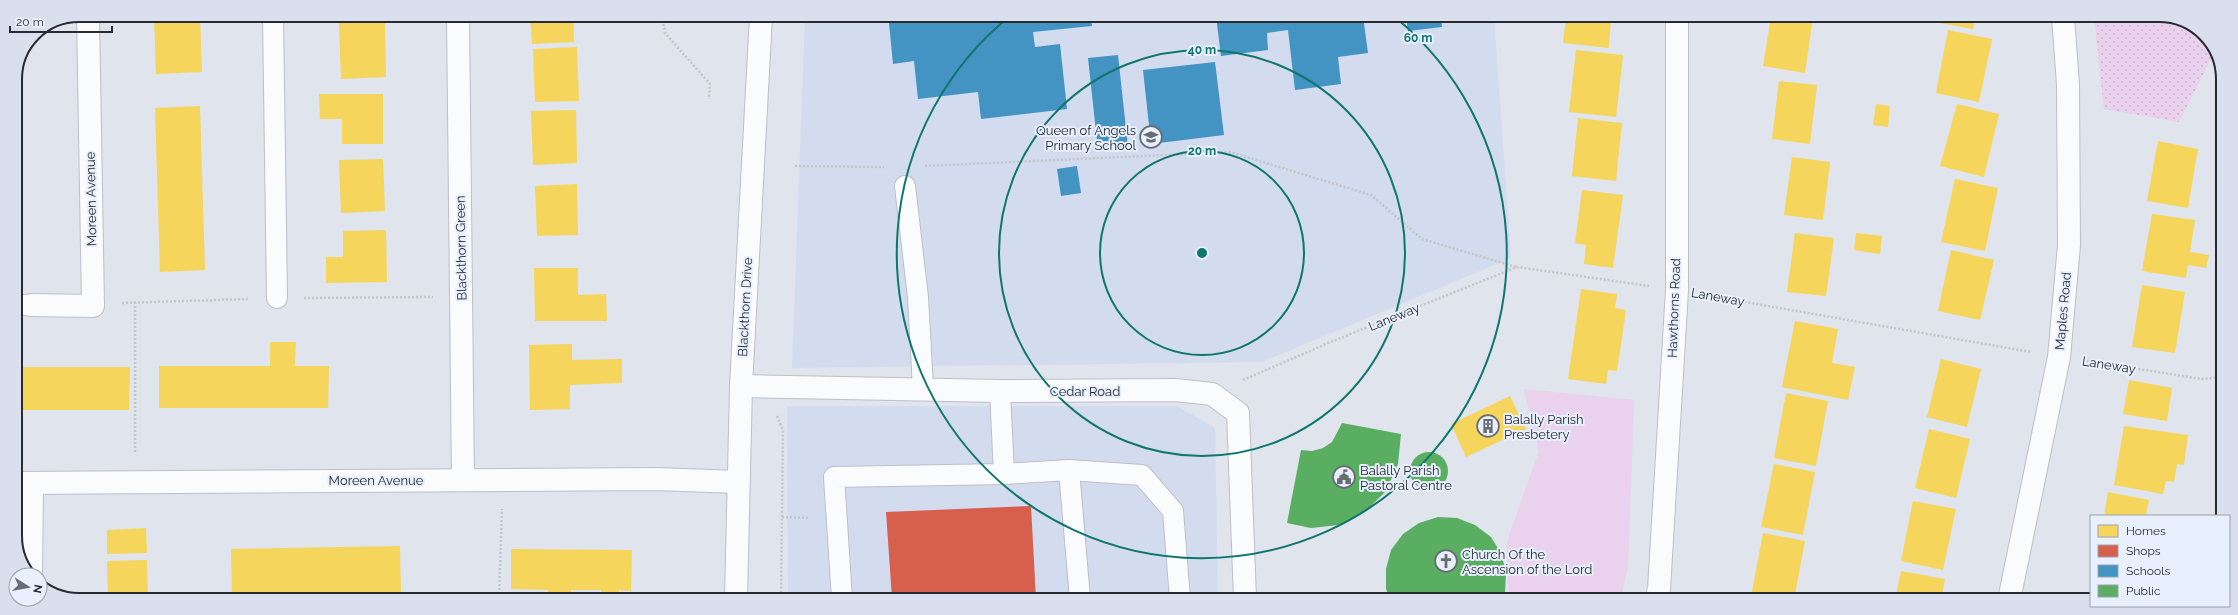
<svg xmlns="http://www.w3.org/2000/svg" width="2238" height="615" font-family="Raleway,sans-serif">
<defs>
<pattern id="park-dots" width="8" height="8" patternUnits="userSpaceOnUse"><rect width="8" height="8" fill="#ead1ed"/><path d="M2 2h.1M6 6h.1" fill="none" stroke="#c9b4cc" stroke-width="1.8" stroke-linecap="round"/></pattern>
</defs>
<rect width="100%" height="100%" fill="#dfe4ed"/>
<g fill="#d3dcee">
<polygon points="805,16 1494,16 1511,258 1262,362 792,368"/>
<polygon points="787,406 1177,406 1215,428 1218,599 788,599"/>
</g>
<polygon fill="#ead1ed" points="1524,389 1634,400 1628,566 1621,599 1509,599 1507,541 1539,451"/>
<polygon fill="url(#park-dots)" points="2094,17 2175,17 2207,37 2214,53 2179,122 2104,109"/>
<g fill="#f6d55c">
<polygon points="154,15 200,15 202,72 156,74"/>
<polygon points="530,15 573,16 574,42 532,44"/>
<polygon points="1566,17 1611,17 1609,48 1563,43"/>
<polygon points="1771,17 1813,17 1805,73 1763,66"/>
<polygon points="1928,17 1975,17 1973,29 1928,21"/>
<polygon points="385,22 386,77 341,79 339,23"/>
<polygon points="1948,30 1992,39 1979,102 1936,93"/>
<polygon points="577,47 579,101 535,102 533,49"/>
<polygon points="1576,50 1623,55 1616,117 1569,112"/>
<polygon points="1779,81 1817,85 1810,144 1772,139"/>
<polygon points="319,94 383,94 383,144 342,144 342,119 320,119"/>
<polygon points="1876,104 1890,106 1888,127 1873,125"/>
<polygon points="1957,104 1999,114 1984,177 1940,166"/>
<polygon points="200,106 205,270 160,272 155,108"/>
<polygon points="576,110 577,163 533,165 531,111"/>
<polygon points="1578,118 1622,123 1616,181 1572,176"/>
<polygon points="2158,141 2198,149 2188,208 2147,201"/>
<polygon points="1792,157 1830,162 1823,220 1784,215"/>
<polygon points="383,159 385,211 341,213 339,160"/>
<polygon points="1955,179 1998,188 1985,251 1941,242"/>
<polygon points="577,184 578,235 537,236 535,186"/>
<polygon points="1582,190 1623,195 1613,268 1584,264 1586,245 1575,243"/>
<polygon points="2152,214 2195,220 2190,252 2209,255 2206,268 2188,265 2186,278 2142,271"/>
<polygon points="386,230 387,282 326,283 326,257 343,257 343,231"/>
<polygon points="1795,233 1834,238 1826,296 1787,292"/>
<polygon points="1856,233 1882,236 1880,254 1854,250"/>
<polygon points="1951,250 1994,260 1980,320 1938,311"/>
<polygon points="534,268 578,268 578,295 606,294 607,321 535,321"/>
<polygon points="2142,285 2185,292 2175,353 2132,347"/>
<polygon points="1581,289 1617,294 1615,308 1626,310 1617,371 1608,370 1606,384 1568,379"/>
<polygon points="1795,321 1838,329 1832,363 1855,367 1848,400 1782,387"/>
<polygon points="270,342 296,342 295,366 329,366 328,408 159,408 159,366 270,366"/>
<polygon points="572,344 572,360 622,359 622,383 570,385 570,409 530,410 529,345"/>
<polygon points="1941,359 1981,369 1967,427 1927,417"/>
<polygon points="15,367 130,367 129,410 15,410"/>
<polygon points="2129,380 2172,388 2167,421 2123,414"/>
<polygon points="1786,393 1828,401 1816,466 1774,458"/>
<polygon points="1510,396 1526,429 1466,457 1451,424"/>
<polygon points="2124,426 2188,435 2184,465 2177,464 2174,482 2166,481 2163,494 2114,485"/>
<polygon points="1929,429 1970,439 1956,498 1915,488"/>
<polygon points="1774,464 1815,472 1803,535 1761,527"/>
<polygon points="2108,492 2149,500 2146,516 2104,516"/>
<polygon points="1913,501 1956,509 1943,570 1901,561"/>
<polygon points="2215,512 2221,512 2221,516 2214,516"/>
<polygon points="146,528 147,553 107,554 107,530"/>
<polygon points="1763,533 1805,541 1794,600 1764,600 1751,597"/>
<polygon points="400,546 401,595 232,598 231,549"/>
<polygon points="511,549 632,550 631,591 619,590 619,598 601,598 601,590 571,590 571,598 548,598 548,590 511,589"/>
<polygon points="147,560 148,598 108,598 107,561"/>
<polygon points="1901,571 1945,579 1941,600 1895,600"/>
</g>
<polygon fill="#d6604d" points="1031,506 1036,599 892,599 886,512"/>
<g fill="#4393c3">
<polygon points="941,16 1091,16 1092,26 1033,32 1035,47 1060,44 1067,109 981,119 978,92 918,99 914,61 893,64 889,23 942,18"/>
<polygon points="1216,16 1363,16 1368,53 1338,57 1341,84 1295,90 1288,30 1267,33 1268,50 1221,56"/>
<polygon points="1406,16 1441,16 1442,27 1408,31"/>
<polygon points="1118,55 1128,147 1098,150 1088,58"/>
<polygon points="1215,62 1224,135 1151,144 1143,70"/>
<polygon points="1077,166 1081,193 1061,196 1057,169"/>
</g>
<g fill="#5aae61">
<polygon points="1342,423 1401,434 1398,464 1386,491 1365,512 1339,525 1311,528 1287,523 1301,450 1312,451 1323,448 1332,442"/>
<circle cx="1429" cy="471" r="19"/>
<polygon points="1438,517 1457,518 1475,525 1491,537 1501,553 1506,572 1505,593 1502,599 1390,599 1386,589 1386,569 1391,550 1403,534 1419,523"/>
</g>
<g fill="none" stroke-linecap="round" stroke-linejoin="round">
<g stroke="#bcc0c7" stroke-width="22">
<g id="lane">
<polyline points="273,15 277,298"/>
<polyline points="905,186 918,297 923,388"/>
<polyline points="15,305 31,305"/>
<polyline points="1000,391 1004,474"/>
<polyline points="1069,470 1080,599"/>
<polyline points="842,599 834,477 1004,474 1069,470 1142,475 1173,511 1180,599"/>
</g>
</g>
<g stroke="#bcc0c7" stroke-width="24">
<g id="street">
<polyline points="458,15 463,480"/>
<polyline points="31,305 93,306 88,15"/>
<polyline points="741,386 1000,391 1175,390 1212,394 1238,413 1245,599"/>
<polyline points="15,483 656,479 738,482"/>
<polyline points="31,575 32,483"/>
<polyline points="1656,599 1659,589 1677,290 1677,17"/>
<polyline points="2009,600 2059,357 2069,245 2068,84 2063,17"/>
</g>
</g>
<g stroke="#bcc0c7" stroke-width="24">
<polyline id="secondary" points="736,599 741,386 761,16"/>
</g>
<g stroke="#c3c6c8" stroke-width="2.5" stroke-dasharray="2 2" stroke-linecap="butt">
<polyline points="662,16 665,33 710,84 709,99"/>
<polyline points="795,166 884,167"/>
<polyline points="925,166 1230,152 1371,195 1422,239 1516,267"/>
<polyline points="1705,295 2031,352"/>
<polyline points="304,298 433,297"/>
<polyline points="135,302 135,453"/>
<polyline points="122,303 249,299"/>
<polyline points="2087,361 2202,379 2222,377"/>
<polyline points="1243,380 1333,341 1517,267 1649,286"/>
<polyline points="777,416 783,430 781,599"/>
<polyline points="782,517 809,518"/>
<polyline points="499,598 502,509"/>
</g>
<use href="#lane" stroke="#fafbfc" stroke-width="20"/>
<use href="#street" stroke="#fafbfc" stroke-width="22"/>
<use href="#secondary" stroke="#fafbfc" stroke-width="22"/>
</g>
<g fill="none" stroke="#0f766e" stroke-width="2">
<circle cx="1202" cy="253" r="102"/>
<circle cx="1202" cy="253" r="203"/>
<path d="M1396 18A305 305 0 1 1 1010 16"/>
</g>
<defs>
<g id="school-ring" transform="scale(1.15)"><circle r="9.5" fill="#e8effd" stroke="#676c73" stroke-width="1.5"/><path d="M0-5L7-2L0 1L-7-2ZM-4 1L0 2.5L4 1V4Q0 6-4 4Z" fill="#676c73"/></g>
<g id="building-ring" transform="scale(1.15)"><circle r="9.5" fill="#e8effd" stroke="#676c73" stroke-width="1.5"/><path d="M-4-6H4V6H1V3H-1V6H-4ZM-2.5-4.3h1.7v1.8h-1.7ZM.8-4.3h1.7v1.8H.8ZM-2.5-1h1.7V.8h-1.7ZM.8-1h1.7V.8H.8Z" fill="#676c73"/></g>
<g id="civic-ring" transform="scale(1.15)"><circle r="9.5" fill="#e8effd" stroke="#676c73" stroke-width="1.5"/><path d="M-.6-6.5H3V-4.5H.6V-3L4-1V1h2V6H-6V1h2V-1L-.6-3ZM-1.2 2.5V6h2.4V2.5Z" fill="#676c73"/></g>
<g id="church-ring" transform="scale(1.15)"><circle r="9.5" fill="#e8effd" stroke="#676c73" stroke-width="1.5"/><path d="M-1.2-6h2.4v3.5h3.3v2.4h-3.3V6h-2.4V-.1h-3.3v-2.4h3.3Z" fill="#676c73"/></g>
</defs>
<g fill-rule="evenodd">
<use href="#school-ring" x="1151" y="137"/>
<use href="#building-ring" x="1488" y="426"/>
<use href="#civic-ring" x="1344" y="477"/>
<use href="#church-ring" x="1446" y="561"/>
</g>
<g text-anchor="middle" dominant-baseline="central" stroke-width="4" stroke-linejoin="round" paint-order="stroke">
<g font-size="13" fill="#272b31" stroke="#e8effd" text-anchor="start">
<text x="1136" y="130" text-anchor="end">Queen of Angels<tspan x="1136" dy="15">Primary School</tspan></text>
<text x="1504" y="419">Balally Parish<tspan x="1504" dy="15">Presbetery</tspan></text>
<text x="1360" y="470">Balally Parish<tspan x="1360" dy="15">Pastoral Centre</tspan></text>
<text x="1462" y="554">Church Of the<tspan x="1462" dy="15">Ascension of the Lord</tspan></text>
</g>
<g font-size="13" fill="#272b31" stroke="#e8effd">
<text transform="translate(91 199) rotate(-91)">Moreen Avenue</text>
<text transform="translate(461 248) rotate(-91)">Blackthorn Green</text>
<text transform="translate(1718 297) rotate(10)">Laneway</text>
<text transform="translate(745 307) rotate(-87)">Blackthorn Drive</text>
<text transform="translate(1674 308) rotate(-88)">Hawthorns Road</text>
<text transform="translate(2063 311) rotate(-85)">Maples Road</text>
<text transform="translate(1394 317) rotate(-22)">Laneway</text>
<text transform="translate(2109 365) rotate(9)">Laneway</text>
<text x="1085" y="391">Cedar Road</text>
<text x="376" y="480">Moreen Avenue</text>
</g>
</g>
<path d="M0 0H2238V615H0ZM79 22H2159A57 57 0 0 1 2216 79V536A57 57 0 0 1 2159 593H79A57 57 0 0 1 22 536V79A57 57 0 0 1 79 22Z" fill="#d9dfed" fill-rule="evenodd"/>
<path fill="none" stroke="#272b31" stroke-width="2" d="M79 22H2159A57 57 0 0 1 2216 79V536A57 57 0 0 1 2159 593H79A57 57 0 0 1 22 536V79A57 57 0 0 1 79 22Z"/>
<circle cx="1202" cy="253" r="6" fill="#0f766e" stroke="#e8effd" stroke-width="2"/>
<g font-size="12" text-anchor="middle" font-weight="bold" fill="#0f766e" stroke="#e8effd" stroke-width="4" stroke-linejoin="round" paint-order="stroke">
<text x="1418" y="42">60 m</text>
<text x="1202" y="54">40 m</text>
<text x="1202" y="155">20 m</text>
</g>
<rect x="2090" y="515" width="140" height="92" fill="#e8effd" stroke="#9ba1ab"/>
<rect x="2098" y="525" width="20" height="12" fill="#f6d55c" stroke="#9ba1ab"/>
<text x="2126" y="535" font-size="12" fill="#272b31">Homes</text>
<rect x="2098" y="545" width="20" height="12" fill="#d6604d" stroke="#9ba1ab"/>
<text x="2126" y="555" font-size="12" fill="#272b31">Shops</text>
<rect x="2098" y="565" width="20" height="12" fill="#4393c3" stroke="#9ba1ab"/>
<text x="2126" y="575" font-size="12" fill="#272b31">Schools</text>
<rect x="2098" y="585" width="20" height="12" fill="#5aae61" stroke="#9ba1ab"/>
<text x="2126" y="595" font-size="12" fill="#272b31">Public</text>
<g transform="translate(28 587) rotate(101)"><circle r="19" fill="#e8effd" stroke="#9ba1ab"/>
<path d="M0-3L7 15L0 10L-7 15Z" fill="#676c73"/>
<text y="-6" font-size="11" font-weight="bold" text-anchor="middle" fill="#272b31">N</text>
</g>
<path d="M10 26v6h102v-6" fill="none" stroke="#272b31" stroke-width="2"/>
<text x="16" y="26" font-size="12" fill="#272b31" stroke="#e8effd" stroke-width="3" paint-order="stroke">20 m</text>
</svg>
